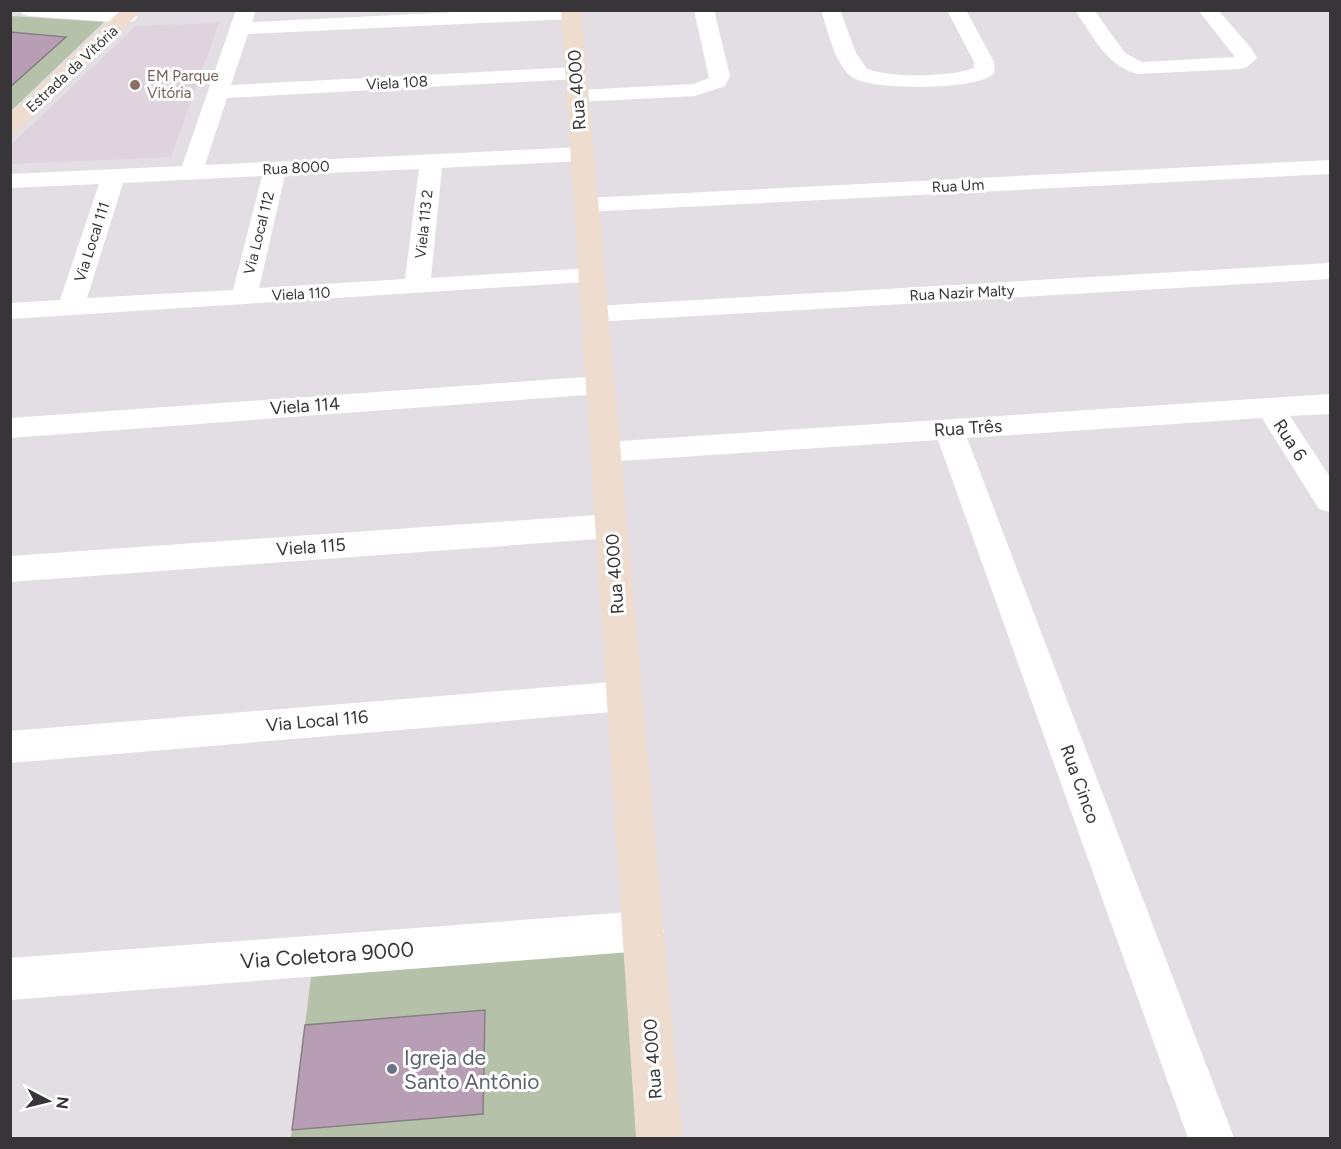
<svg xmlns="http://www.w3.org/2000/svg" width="1341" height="1149" font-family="Figtree,sans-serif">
<rect width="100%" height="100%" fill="#e3dee3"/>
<polygon fill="#dfd3de" points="219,23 171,157 11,164 11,145 136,26"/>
<g fill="#b5c2a9">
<polygon points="11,16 104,22 11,111"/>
<polygon points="627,951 639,1138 291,1138 292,1130 483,1113 485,1010 305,1025 311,977"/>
</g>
<g fill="#b79eb5" stroke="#858085" stroke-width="1.5">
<polygon points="10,32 66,37 10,87"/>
<polygon points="485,1010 483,1114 292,1130 305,1025"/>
</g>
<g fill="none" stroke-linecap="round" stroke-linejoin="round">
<g fill="#fff" fill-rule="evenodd">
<polygon points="20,10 118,10 134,13 137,17 134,21 127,23 29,16 22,14"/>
<path d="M236 10H256L252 22 497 10H579L581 13 578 17 571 19 248 34 231 85 576 67 583 69 586 73 583 77 576 79 227 98 205 165 582 147 590 149 593 154 590 159 582 161 442 168 431 278 591 268 600 271 604 276 600 281 10 319V303L60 300 99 184 10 188V174L182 166ZM419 169 405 279 259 288 285 175ZM262 176 233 290 87 298 123 183Z"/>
<polygon points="694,10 714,10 730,76 725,86 695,96 578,102 570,101 567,96 570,91 578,90 693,84 709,78"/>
<path d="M821 10H840L856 53 867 69C892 78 949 77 974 68V62L947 10H966L994 62C994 67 996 72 992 75 974 90 871 91 852 77 834 63 828 31 821 10Z"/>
<path d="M1075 10H1094L1125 53 1142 62 1235 57 1198 10H1218L1251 48 1257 58 1247 67 1240 69 1138 74C1107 67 1092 35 1075 10Z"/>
<polygon points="1330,160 1330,174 586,212 577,210 574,205 577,200 586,198"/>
<polygon points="1330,263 1330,279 594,322 585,320 581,314 585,308 594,306"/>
<polygon points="600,376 610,378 614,385 610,392 600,394 10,438 10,418"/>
<polygon points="1330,394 1330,414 1290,416 1330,477 1330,512 1319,509 1262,418 967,438 1234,1138 1188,1138 938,440 605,462 594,459 590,452 594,445 605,442"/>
<polygon points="611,514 622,518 627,526 622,534 611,538 10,582 10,556"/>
<polygon points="624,681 637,685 642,696 637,707 624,711 10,763 10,731"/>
<polygon points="643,911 658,917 664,931 658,945 643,951 10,1000 10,958"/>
</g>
<g fill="#eedcce" fill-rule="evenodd">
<polygon points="121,10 142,10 18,131 10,133 10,114"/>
<polygon points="561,10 581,10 682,1138 636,1138"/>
</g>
</g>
<circle fill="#8d6e63" stroke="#fff" stroke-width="2" cx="135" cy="85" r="6"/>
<circle fill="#6b7280" stroke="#fff" stroke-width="2" cx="392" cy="1069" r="6"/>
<g text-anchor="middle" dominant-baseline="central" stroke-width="6" stroke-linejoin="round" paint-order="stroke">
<g font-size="15" fill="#373537" stroke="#fff">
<text transform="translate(72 69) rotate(-43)">Estrada da Vitória</text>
<text transform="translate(397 83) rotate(-3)">Viela 108</text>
<text transform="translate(296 168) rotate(-3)">Rua 8000</text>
<text transform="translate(958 186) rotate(-3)">Rua Um</text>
<text transform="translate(424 224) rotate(-84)">Viela 113 2</text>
<text transform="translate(259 233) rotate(-76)">Via Local 112</text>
<text transform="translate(92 242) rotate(-72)">Via Local 111</text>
<text transform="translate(962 293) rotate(-3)">Rua Nazir Malty</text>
<text transform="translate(301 294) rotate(-3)">Viela 110</text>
</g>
<g font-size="15" fill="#785e54" stroke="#fff" text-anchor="start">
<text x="147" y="76">EM Parque<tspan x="147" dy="17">Vitória</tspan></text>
</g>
<g font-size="18" fill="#373537" stroke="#fff">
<text transform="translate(577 90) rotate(-94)">Rua 4000</text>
<text transform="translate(305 406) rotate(-4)">Viela 114</text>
<text transform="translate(968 428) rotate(-4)">Rua Três</text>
<text transform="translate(1290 440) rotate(57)">Rua 6</text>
<text transform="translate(311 547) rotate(-4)">Viela 115</text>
<text transform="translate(615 574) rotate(-94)">Rua 4000</text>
<text transform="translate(317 721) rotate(-5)">Via Local 116</text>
<text transform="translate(1080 784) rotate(70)">Rua Cinco</text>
<text transform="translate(653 1059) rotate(-94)">Rua 4000</text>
</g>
<g font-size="21" fill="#373537" stroke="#fff">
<text transform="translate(327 955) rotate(-4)">Via Coletora 9000</text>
</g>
<g font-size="21" fill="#5b616d" stroke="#fff" text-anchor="start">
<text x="404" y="1057">Igreja de<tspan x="404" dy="24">Santo Antônio</tspan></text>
</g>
</g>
<rect width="1341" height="1149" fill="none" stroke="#373537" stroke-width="24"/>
<g transform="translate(48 1101) rotate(97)" stroke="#ffffff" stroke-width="4.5" paint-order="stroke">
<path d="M0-4.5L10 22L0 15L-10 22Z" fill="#373537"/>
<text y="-9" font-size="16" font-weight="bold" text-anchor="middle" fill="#373537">N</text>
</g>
</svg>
